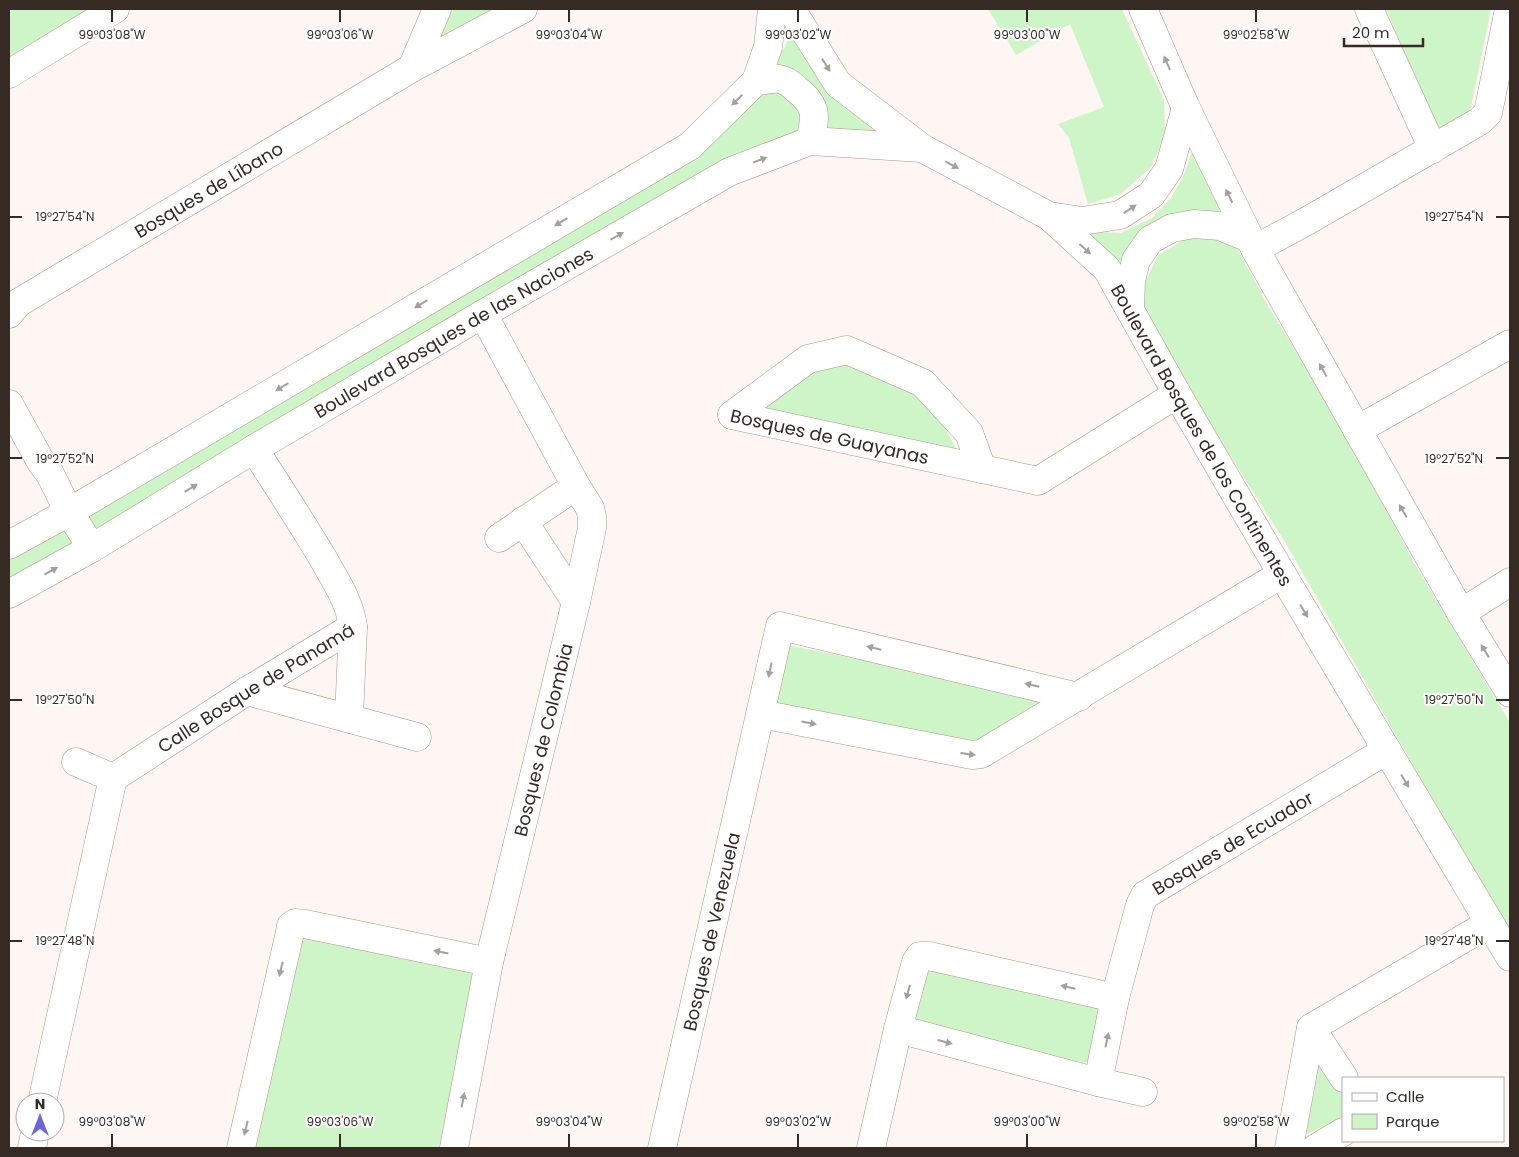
<svg xmlns="http://www.w3.org/2000/svg" width="1519" height="1157" font-family="Poppins,sans-serif">
<rect width="100%" height="100%" fill="#fdf6f3"/>
<g fill="#cdf5c8">
<polygon points="9,9 88,9 89,19 9,66"/>
<polygon points="442,9 512,9 433,49"/>
<polygon points="988,9 1122,9 1164,100 1165,135 1151,167 1121,194 1088,204 1069,138 1058,124 1104,107 1070,24 1016,55"/>
<polygon points="1386,9 1491,9 1470,112 1439,132"/>
<polygon points="789,11 875,104 920,137 820,135 768,63 784,49 789,35"/>
<polygon points="773,86 802,107 801,131 9,589 9,552"/>
<polygon points="1192,152 1198,158 1218,204 1221,219 1199,210 1171,218 1124,267 1118,259 1100,247 1082,228 1098,232 1121,233 1152,218 1171,198 1183,177"/>
<polygon points="1203,233 1224,239 1238,250 1267,304 1355,447 1414,563 1510,723 1510,930 1437,807 1285,542 1144,320 1142,289 1158,255 1187,238"/>
<polygon points="858,364 933,405 959,454 754,410 810,369"/>
<polygon points="782,644 1055,699 983,744 769,706"/>
<polygon points="296,924 477,960 439,1148 252,1148"/>
<polygon points="919,966 1105,1007 1091,1064 919,1027 908,1012"/>
<polygon points="1328,1064 1343,1086 1343,1117 1308,1134 1303,1129 1314,1094 1318,1066"/>
</g>
<g fill="none" stroke-linecap="round" stroke-linejoin="round">
<g stroke="#b29387" stroke-width="29">
<g id="minor">
<path id="s1" d="M791 9 838 84 922 148 1049 216 1107 269 1177 394 1282 574 1510 957"/>
<polyline points="1143,9 1186,108 1255,249 1461,613 1510,693"/>
<polyline points="1369,9 1433,149"/>
<polyline points="412,68 523,9"/>
<polyline points="9,74 115,9"/>
<path d="M756 81C763 81 772 78 779 79 786 80 792 85 796 89 818 106 816 116 810 141"/>
<polyline points="1049,216 1082,221 1120,215 1151,195 1169,169 1186,108"/>
<polyline points="1255,249 1307,221 1480,121 1488,113 1489,108 1509,9"/>
<polyline points="1130,309 1131,281 1136,260 1150,240 1172,228 1194,224 1220,226 1249,238"/>
<path id="s2" d="M9 314 18 303 412 68 437 9"/>
<polyline points="9,404 41,462 50,474 69,512 92,548"/>
<path id="s3" d="M732 415 1038 481 1177 394"/>
<polyline points="732,415 808,359 847,350 923,383 969,433 982,469"/>
<polyline points="1357,430 1510,344"/>
<path d="M254 449C278 486 302 523 324 560 336 582 350 602 353 627L349 717"/>
<polyline points="523,521 576,602"/>
<polyline points="499,538 576,486"/>
<polyline points="9,545 69,512 690,146 756,81 768,47 772,9"/>
<path id="s4" d="M9 594 92 548 254 449 483 314 729 172 810 141 922 148"/>
<polyline points="1461,613 1510,582"/>
<polyline points="247,691 417,737"/>
<polyline points="761,714 972,755 981,754 1282,574"/>
<polyline points="76,762 113,778"/>
<path id="s5" d="M113 778 247 691 353 627"/>
<polyline points="1311,1028 1344,1078"/>
<polyline points="898,1029 1098,1082 1143,1092"/>
<path id="s6" d="M1098 1082 1115 998 1140 905 1145 895 1387 750"/>
<polyline points="42,1102 113,778"/>
<polyline points="32,1148 35,1132"/>
<polyline points="241,1148 290,932 291,926 295,923 305,924 489,962"/>
<path id="s7" d="M454 1148 489 962 576 602 592 528V517L590 508 576 486 483 314"/>
<path id="s8" d="M662 1148 780 626 1079 697"/>
<polyline points="871,1148 898,1029 916,962 920,956 929,956 1115,998"/>
<polyline points="1289,1148 1311,1028 1490,923"/>
<polyline points="1316,1148 1343,1132"/>
</g>
</g>
<use href="#minor" stroke="#fff" stroke-width="28"/>
</g>
<defs><path id="oneway-solid" d="M-6-.8H1V-3.2L6.5 0L1 3.2V.8H-6Z" transform="scale(1.25)"/></defs>
<g fill="#a59f9d">
<use href="#oneway-solid" transform="translate(1167 63) rotate(-114)"/>
<use href="#oneway-solid" transform="translate(826 65) rotate(58)"/>
<use href="#oneway-solid" transform="translate(737 100) rotate(135)"/>
<use href="#oneway-solid" transform="translate(760 160) rotate(-21)"/>
<use href="#oneway-solid" transform="translate(952 165) rotate(28)"/>
<use href="#oneway-solid" transform="translate(1229 196) rotate(-116)"/>
<use href="#oneway-solid" transform="translate(1130 209) rotate(-33)"/>
<use href="#oneway-solid" transform="translate(561 222) rotate(149)"/>
<use href="#oneway-solid" transform="translate(617 236) rotate(-30)"/>
<use href="#oneway-solid" transform="translate(1085 249) rotate(42)"/>
<use href="#oneway-solid" transform="translate(421 304) rotate(149)"/>
<use href="#oneway-solid" transform="translate(1323 370) rotate(-119)"/>
<use href="#oneway-solid" transform="translate(282 387) rotate(149)"/>
<use href="#oneway-solid" transform="translate(191 488) rotate(-31)"/>
<use href="#oneway-solid" transform="translate(1403 511) rotate(-120)"/>
<use href="#oneway-solid" transform="translate(51 571) rotate(-29)"/>
<use href="#oneway-solid" transform="translate(1304 611) rotate(59)"/>
<use href="#oneway-solid" transform="translate(874 648) rotate(-167)"/>
<use href="#oneway-solid" transform="translate(1485 651) rotate(-122)"/>
<use href="#oneway-solid" transform="translate(770 670) rotate(102)"/>
<use href="#oneway-solid" transform="translate(1032 685) rotate(-167)"/>
<use href="#oneway-solid" transform="translate(809 723) rotate(11)"/>
<use href="#oneway-solid" transform="translate(968 754) rotate(8)"/>
<use href="#oneway-solid" transform="translate(1405 781) rotate(59)"/>
<use href="#oneway-solid" transform="translate(441 952) rotate(-168)"/>
<use href="#oneway-solid" transform="translate(281 969) rotate(103)"/>
<use href="#oneway-solid" transform="translate(1068 987) rotate(-167)"/>
<use href="#oneway-solid" transform="translate(908 992) rotate(105)"/>
<use href="#oneway-solid" transform="translate(1107 1040) rotate(-78)"/>
<use href="#oneway-solid" transform="translate(945 1042) rotate(15)"/>
<use href="#oneway-solid" transform="translate(463 1100) rotate(-79)"/>
<use href="#oneway-solid" transform="translate(246 1128) rotate(103)"/>
</g>
<path fill="none" stroke="#362a25" stroke-width="2" d="M112 10V22M340 10V22M569 10V22M798 10V22M1027 10V22M1256 10V22M10 217H22M1496 217H1509M10 458H22M1496 458H1509M10 700H22M1496 700H1509M10 941H22M1496 941H1509M112 1134V1147M340 1134V1147M569 1134V1147M798 1134V1147M1027 1134V1147M1256 1134V1147"/>
<g text-anchor="middle" dominant-baseline="central" stroke-width="4" stroke-linejoin="round" paint-order="stroke">
<g font-size="18" fill="#362a25" stroke="#fff">
<text stroke="none"><textPath href="#s2" startOffset="236">Bosques de Líbano</textPath></text>
<text stroke="none"><textPath href="#s4" startOffset="516">Boulevard Bosques de las Naciones</textPath></text>
<text stroke="none"><textPath href="#s3" startOffset="100">Bosques de Guayanas</textPath></text>
<text stroke="none"><textPath href="#s1" startOffset="608">Boulevard Bosques de los Continentes</textPath></text>
<text stroke="none"><textPath href="#s5" startOffset="169">Calle Bosque de Panamá</textPath></text>
<text stroke="none"><textPath href="#s7" startOffset="418">Bosques de Colombia</textPath></text>
<text stroke="none"><textPath href="#s6" startOffset="295">Bosques de Ecuador</textPath></text>
<text stroke="none"><textPath href="#s8" startOffset="222">Bosques de Venezuela</textPath></text>
</g>
</g>
<g font-size="12" text-anchor="middle" fill="#362a25" stroke="#fff" stroke-width="4" stroke-linejoin="round" paint-order="stroke">
<text x="112" y="39">99°03'08"W</text>
<text x="340" y="39">99°03'06"W</text>
<text x="569" y="39">99°03'04"W</text>
<text x="798" y="39">99°03'02"W</text>
<text x="1027" y="39">99°03'00"W</text>
<text x="1256" y="39">99°02'58"W</text>
<text x="65" y="221">19°27'54"N</text>
<text x="1454" y="221">19°27'54"N</text>
<text x="65" y="463">19°27'52"N</text>
<text x="1454" y="463">19°27'52"N</text>
<text x="65" y="704">19°27'50"N</text>
<text x="1454" y="704">19°27'50"N</text>
<text x="65" y="945">19°27'48"N</text>
<text x="1454" y="945">19°27'48"N</text>
<text x="112" y="1126">99°03'08"W</text>
<text x="340" y="1126">99°03'06"W</text>
<text x="569" y="1126">99°03'04"W</text>
<text x="798" y="1126">99°03'02"W</text>
<text x="1027" y="1126">99°03'00"W</text>
<text x="1256" y="1126">99°02'58"W</text>
</g>
<rect width="1519" height="1157" fill="none" stroke="#362a25" stroke-width="20"/>
<rect x="1342" y="1077" width="162" height="65" fill="#ffffff" stroke="#afaaa8"/>
<rect x="1352" y="1093" width="25" height="8" fill="#ffffff" stroke="#afaaa8"/>
<text x="1386" y="1102" font-size="15" fill="#362a25">Calle</text>
<rect x="1352" y="1114" width="25" height="15" fill="#cdf5c8" stroke="#afaaa8"/>
<text x="1386" y="1127" font-size="15" fill="#362a25">Parque</text>
<g transform="translate(40 1117)"><circle r="24" fill="#ffffff" stroke="#afaaa8"/>
<path d="M0-4L9 19L0 12L-9 19Z" fill="#6b66e0"/>
<text y="-8" font-size="14" font-weight="bold" text-anchor="middle" fill="#362a25">N</text>
</g>
<path d="M1344 38v8h79v-8" fill="none" stroke="#362a25" stroke-width="2.5"/>
<text x="1352" y="38" font-size="15" fill="#362a25" stroke="#ffffff" stroke-width="4" paint-order="stroke">20 m</text>
</svg>
